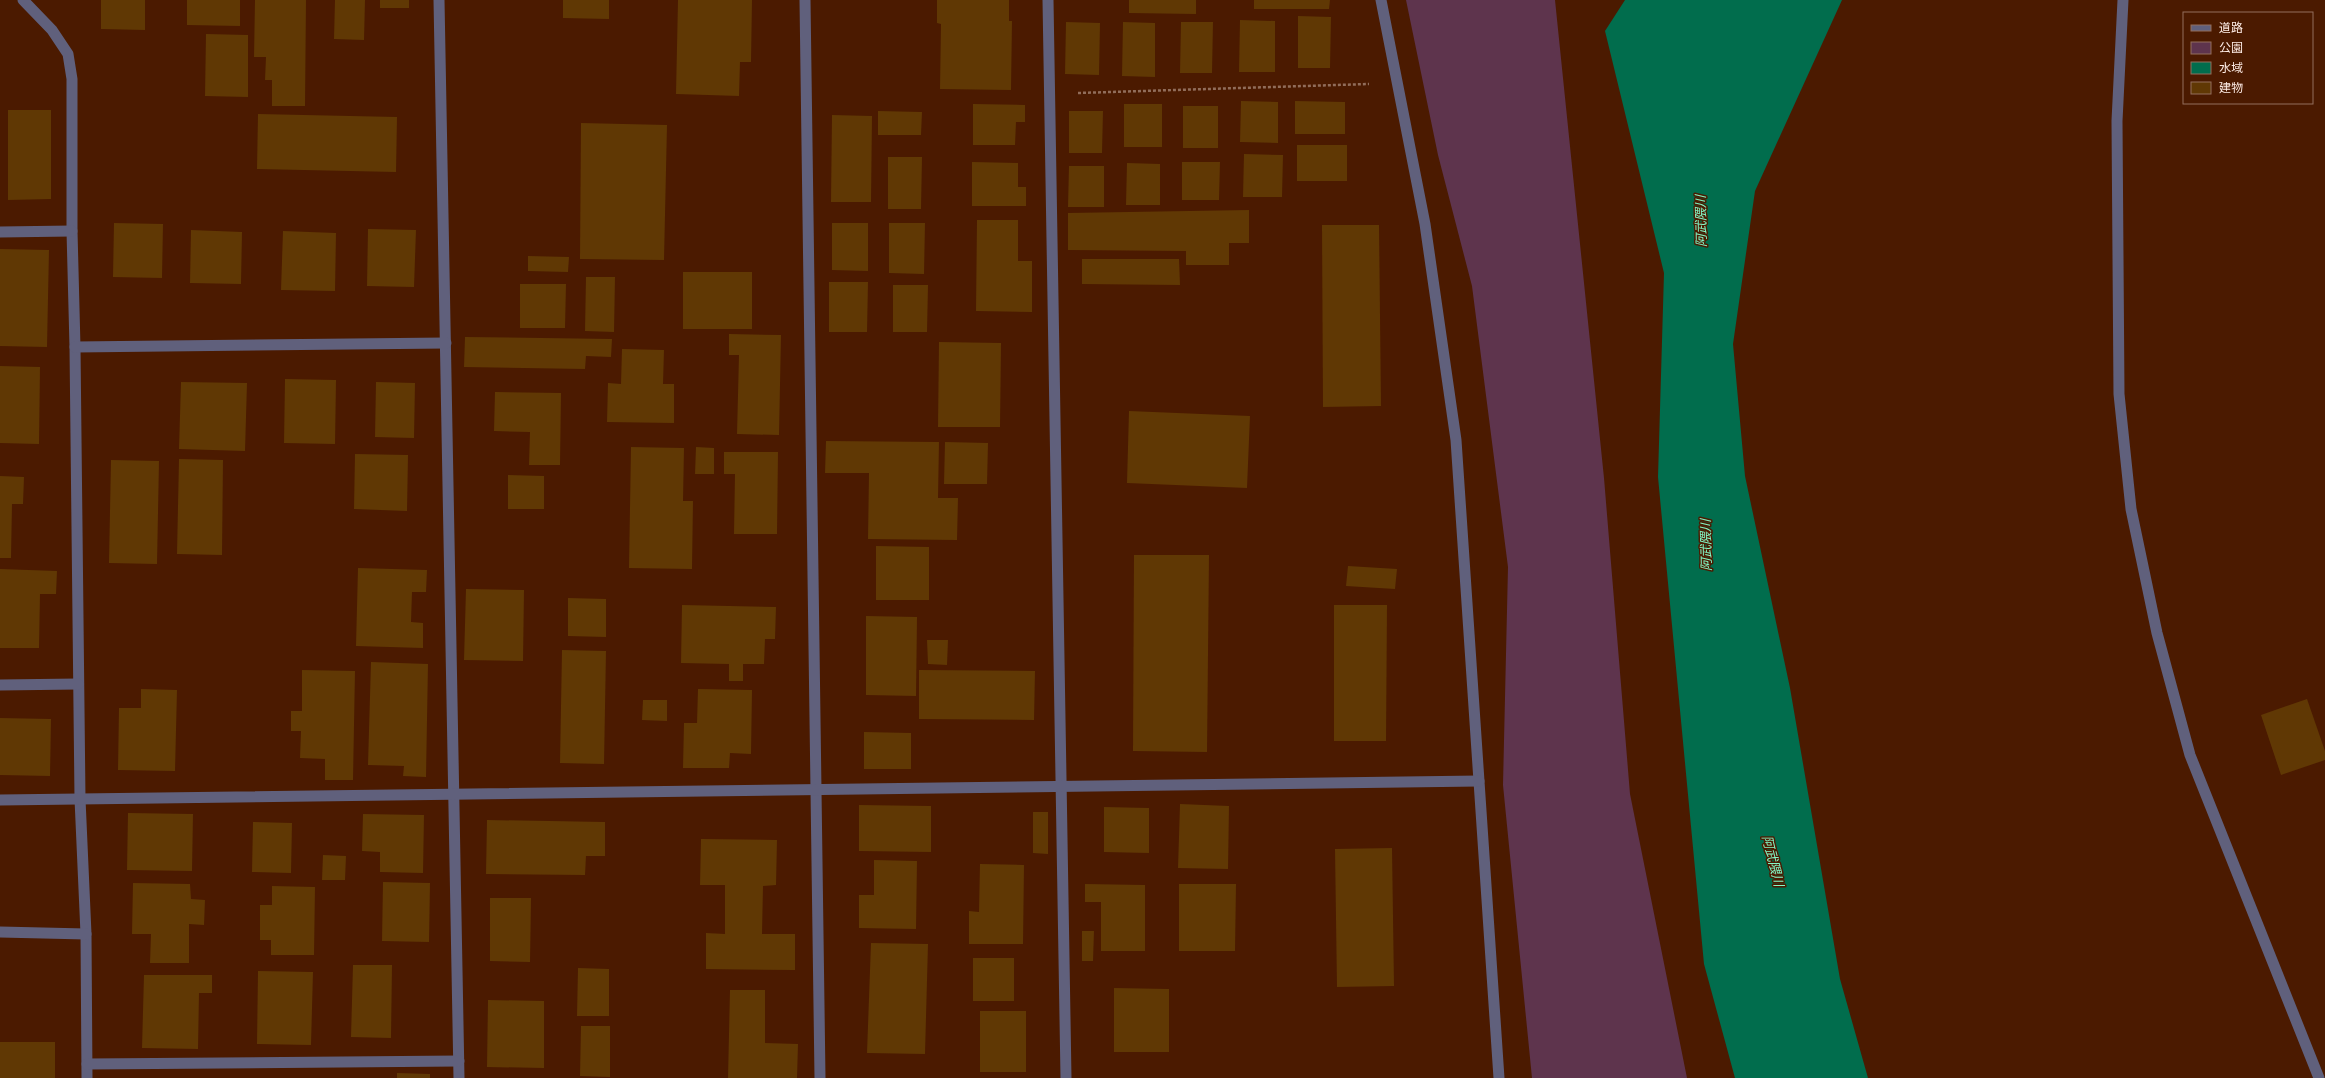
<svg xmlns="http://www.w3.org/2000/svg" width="2325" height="1078" font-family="'PT Sans','Noto Sans JP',sans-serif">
<rect width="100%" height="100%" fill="#4b1a00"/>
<polygon fill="#5e344d" points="1406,0 1555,0 1604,478 1630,794 1687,1078 1532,1078 1503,785 1508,567 1472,286 1438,155"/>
<polygon fill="#016d4d" points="1625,0 1842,0 1755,191 1733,344 1745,476 1790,688 1840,979 1868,1078 1735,1078 1704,964 1658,477 1664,273 1605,31"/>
<g fill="#603804">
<polygon points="101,0 145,0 145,30 101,29"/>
<polygon points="187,0 240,0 240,26 187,25"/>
<polygon points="255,0 306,0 305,106 272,106 272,80 265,80 266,57 254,57"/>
<polygon points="335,0 365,0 364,40 334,39"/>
<rect x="380" y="0" width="29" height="8"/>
<polygon points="563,0 609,0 609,19 563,18"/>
<polygon points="678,0 752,0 751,62 740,62 739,96 676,94"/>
<polygon points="937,0 1009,0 1009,21 1012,21 1011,90 940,89 941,24 937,23"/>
<polygon points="1129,0 1196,0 1196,14 1129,13"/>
<polygon points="1254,0 1330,0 1329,9 1254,9"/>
<polygon points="1298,16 1331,17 1330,68 1298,68"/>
<polygon points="1240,20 1275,21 1275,72 1239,72"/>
<polygon points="1066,22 1100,23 1099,75 1065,74"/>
<polygon points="1123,22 1155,23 1155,77 1122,76"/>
<polygon points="1181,22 1213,22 1212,73 1180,73"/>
<polygon points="206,34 248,35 248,97 205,96"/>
<polygon points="1241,101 1278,102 1278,143 1240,142"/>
<polygon points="1295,101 1345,102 1345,134 1295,134"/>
<polygon points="973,104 1025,105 1025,122 1016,122 1015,145 973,145"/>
<rect x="1124" y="104" width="38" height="43"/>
<rect x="1183" y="106" width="35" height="42"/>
<polygon points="8,110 51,110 51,199 8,200"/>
<polygon points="878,111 922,112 921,135 878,135"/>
<polygon points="1069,111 1103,111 1102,153 1069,153"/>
<polygon points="258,114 397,117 396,172 257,169"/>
<polygon points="832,115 872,116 871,202 831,202"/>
<polygon points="581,123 667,125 664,260 580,259"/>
<rect x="1297" y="145" width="50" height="36"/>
<polygon points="1244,154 1283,155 1282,197 1243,197"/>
<polygon points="888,157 922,157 921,209 888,209"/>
<polygon points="972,162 1018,163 1018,187 1026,187 1026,206 972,206"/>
<polygon points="1182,162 1220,162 1219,200 1182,200"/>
<polygon points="1127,163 1160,164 1160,205 1126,205"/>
<polygon points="1069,166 1104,166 1104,207 1068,207"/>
<polygon points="1249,210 1249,243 1229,243 1229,265 1186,265 1186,251 1068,250 1068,213"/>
<polygon points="977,220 1018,220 1018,261 1032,261 1032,312 976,311"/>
<polygon points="114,223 163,224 162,278 113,277"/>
<polygon points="832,223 868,223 868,271 832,270"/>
<polygon points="889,223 925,223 924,274 889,273"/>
<polygon points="1322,225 1379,225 1381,406 1323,407"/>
<polygon points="368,229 416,230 414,287 367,286"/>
<polygon points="191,230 242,232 241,284 190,283"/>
<polygon points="283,231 336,233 335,291 281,290"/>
<polygon points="0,249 49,250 47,347 0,346"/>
<polygon points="528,256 569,257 568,272 528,271"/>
<polygon points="1082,259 1179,259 1180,285 1082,284"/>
<rect x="683" y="272" width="69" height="57"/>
<polygon points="586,277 615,277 614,332 585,331"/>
<polygon points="829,282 868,282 867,332 829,332"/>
<polygon points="520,284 566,284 565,328 520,328"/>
<polygon points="893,285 928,285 927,332 893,332"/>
<polygon points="729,334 781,335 779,435 737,434 739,355 729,355"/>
<polygon points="465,337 612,339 611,357 586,356 585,369 464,367"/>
<polygon points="939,342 1001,343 1000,427 938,427"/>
<polygon points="622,349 664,350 663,384 674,384 674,423 607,422 608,383 621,384"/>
<polygon points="0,366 40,367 39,444 0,443"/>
<polygon points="285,379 336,380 335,444 284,443"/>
<polygon points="181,382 247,383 245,451 179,449"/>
<polygon points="376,382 415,383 414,438 375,437"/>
<polygon points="495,392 561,393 560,465 529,465 530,432 494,431"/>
<polygon points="1129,411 1250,416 1247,488 1127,483"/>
<polygon points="826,441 939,442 938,498 958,498 957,540 868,539 869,473 825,473"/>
<polygon points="945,442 988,443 987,484 944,484"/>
<polygon points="631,447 684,448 683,501 693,501 692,569 629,568"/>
<polygon points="696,447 714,448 714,474 695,474"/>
<polygon points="724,452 778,452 777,534 734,534 735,474 724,474"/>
<polygon points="355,454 408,455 407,511 354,509"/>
<polygon points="179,459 223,460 222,555 177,554"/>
<polygon points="111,460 159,461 157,564 109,563"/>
<polygon points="508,475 544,476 544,509 508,509"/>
<polygon points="0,476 24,477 23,504 12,504 11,558 0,558"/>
<polygon points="876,546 929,547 929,600 876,600"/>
<polygon points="1134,555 1209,555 1207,752 1133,751"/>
<polygon points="1348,566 1397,569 1395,589 1346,586"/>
<polygon points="358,568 427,570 426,592 412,592 411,622 423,623 423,648 356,646"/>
<polygon points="0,569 57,571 56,594 40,594 39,648 0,648"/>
<polygon points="466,589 524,590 523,661 464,660"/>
<polygon points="568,598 606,599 606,637 568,636"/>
<polygon points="682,605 776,607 775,639 765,639 764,664 743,664 743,681 729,681 729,664 681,663"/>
<polygon points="1334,605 1387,605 1386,741 1334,741"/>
<polygon points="866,616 917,617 916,696 866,695"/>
<polygon points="927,640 948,640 947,665 928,664"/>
<polygon points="562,650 606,651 604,764 560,763"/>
<polygon points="371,662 428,664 426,777 403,776 404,766 368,765"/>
<polygon points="302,670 355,671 353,780 325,780 325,759 300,758 301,731 291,731 291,711 302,711"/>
<polygon points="919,670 1035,671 1034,720 919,719"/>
<polygon points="141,689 177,690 175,771 118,770 119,708 141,708"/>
<polygon points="698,689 752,690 751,754 730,753 729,768 683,768 684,723 697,723"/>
<polygon points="2307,699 2325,751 2325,760 2281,775 2261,715"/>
<polygon points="643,700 667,700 667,721 642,720"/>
<polygon points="0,718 51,719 50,776 0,775"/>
<polygon points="864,732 911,733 911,769 864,769"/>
<polygon points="1180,804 1229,806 1228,869 1178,868"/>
<polygon points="859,805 931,806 931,852 859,851"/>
<polygon points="1104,807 1149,808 1149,853 1104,852"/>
<polygon points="1033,812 1048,812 1048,854 1033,853"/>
<polygon points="128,813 193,814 192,871 127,870"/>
<polygon points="363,814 424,815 423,873 380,872 380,852 362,851"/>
<polygon points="487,820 605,822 605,856 586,856 585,875 486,874"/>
<polygon points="253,822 292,823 291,873 252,872"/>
<polygon points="701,839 777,840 776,885 763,886 762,934 795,934 795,970 706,969 706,933 725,934 725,885 700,885"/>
<polygon points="1392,848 1394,986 1337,987 1335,849"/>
<polygon points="323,855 346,856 345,880 322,880"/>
<polygon points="874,860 917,861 916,929 859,928 859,895 874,895"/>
<polygon points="980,864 1024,865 1023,944 969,944 969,911 979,912"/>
<polygon points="383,882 430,883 429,942 382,941"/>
<polygon points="133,883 190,884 191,899 205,900 204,925 189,924 189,963 150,963 151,934 132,934"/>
<polygon points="1085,884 1145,885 1145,951 1101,951 1101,902 1085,902"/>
<polygon points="1179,884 1236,884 1235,951 1179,951"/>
<polygon points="272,886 315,887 314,955 271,955 271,940 260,940 260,905 272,905"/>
<polygon points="490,898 531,898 530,962 490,961"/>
<polygon points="1082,931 1094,931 1093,961 1082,961"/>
<polygon points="871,943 928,944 925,1054 867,1053"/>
<rect x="973" y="958" width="41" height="43"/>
<polygon points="353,965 392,965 391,1038 351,1037"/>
<polygon points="578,968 609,969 609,1016 577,1016"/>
<polygon points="258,971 313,972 311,1045 257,1044"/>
<polygon points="144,975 212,975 212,993 199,993 198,1049 142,1048"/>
<polygon points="1114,988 1169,989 1169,1052 1114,1052"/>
<polygon points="730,990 765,990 765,1043 798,1044 797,1078 728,1078"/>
<polygon points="488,1000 544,1001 544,1068 487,1067"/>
<rect x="980" y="1011" width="46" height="61"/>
<polygon points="581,1026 610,1026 610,1077 580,1076"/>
<rect x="0" y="1042" width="55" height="36"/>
<polygon points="397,1073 430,1074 430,1078 397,1078"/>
</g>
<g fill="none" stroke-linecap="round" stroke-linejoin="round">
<polyline stroke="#916d5a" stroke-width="2.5" stroke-dasharray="3 2" stroke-linecap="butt" points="1078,93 1369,84"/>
<g stroke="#60607c" stroke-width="11">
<polyline points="23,0 52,30 68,54 72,79 72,231 75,347 80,799 86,934 87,1078"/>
<polyline points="439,0 459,1078"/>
<polyline points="805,0 820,1078"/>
<polyline points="1048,0 1066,1078"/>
<polyline points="1381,0 1425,224 1456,440 1499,1078"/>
<polyline points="2123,0 2117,121 2119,394 2131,509 2157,633 2190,755 2319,1078"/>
<polyline points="0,232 72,231"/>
<polyline points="75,347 446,343"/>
<polyline points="0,685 78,684"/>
<polyline points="0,800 1479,781"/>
<polyline points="0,932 86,934"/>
<polyline points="87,1064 459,1061"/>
</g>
</g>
<g text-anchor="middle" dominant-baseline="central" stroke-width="3" stroke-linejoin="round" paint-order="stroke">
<g font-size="13" font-style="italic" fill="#82f9c8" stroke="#4b1a00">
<text transform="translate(1701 221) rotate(-91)">阿武隈川</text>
<text transform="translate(1706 545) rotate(-91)">阿武隈川</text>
<text transform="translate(1773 861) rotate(76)">阿武隈川</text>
</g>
</g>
<rect x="2183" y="12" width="130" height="92" fill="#4b1a00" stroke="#936e5c"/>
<rect x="2191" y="25" width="20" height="6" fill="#60607c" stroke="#936e5c"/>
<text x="2219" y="32" font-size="12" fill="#feede6">道路</text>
<rect x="2191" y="42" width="20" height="12" fill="#5e344d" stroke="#936e5c"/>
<text x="2219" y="52" font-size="12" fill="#feede6">公園</text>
<rect x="2191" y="62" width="20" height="12" fill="#016d4d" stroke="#936e5c"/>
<text x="2219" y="72" font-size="12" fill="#feede6">水域</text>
<rect x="2191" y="82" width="20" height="12" fill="#603804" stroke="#936e5c"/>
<text x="2219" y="92" font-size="12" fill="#feede6">建物</text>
</svg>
